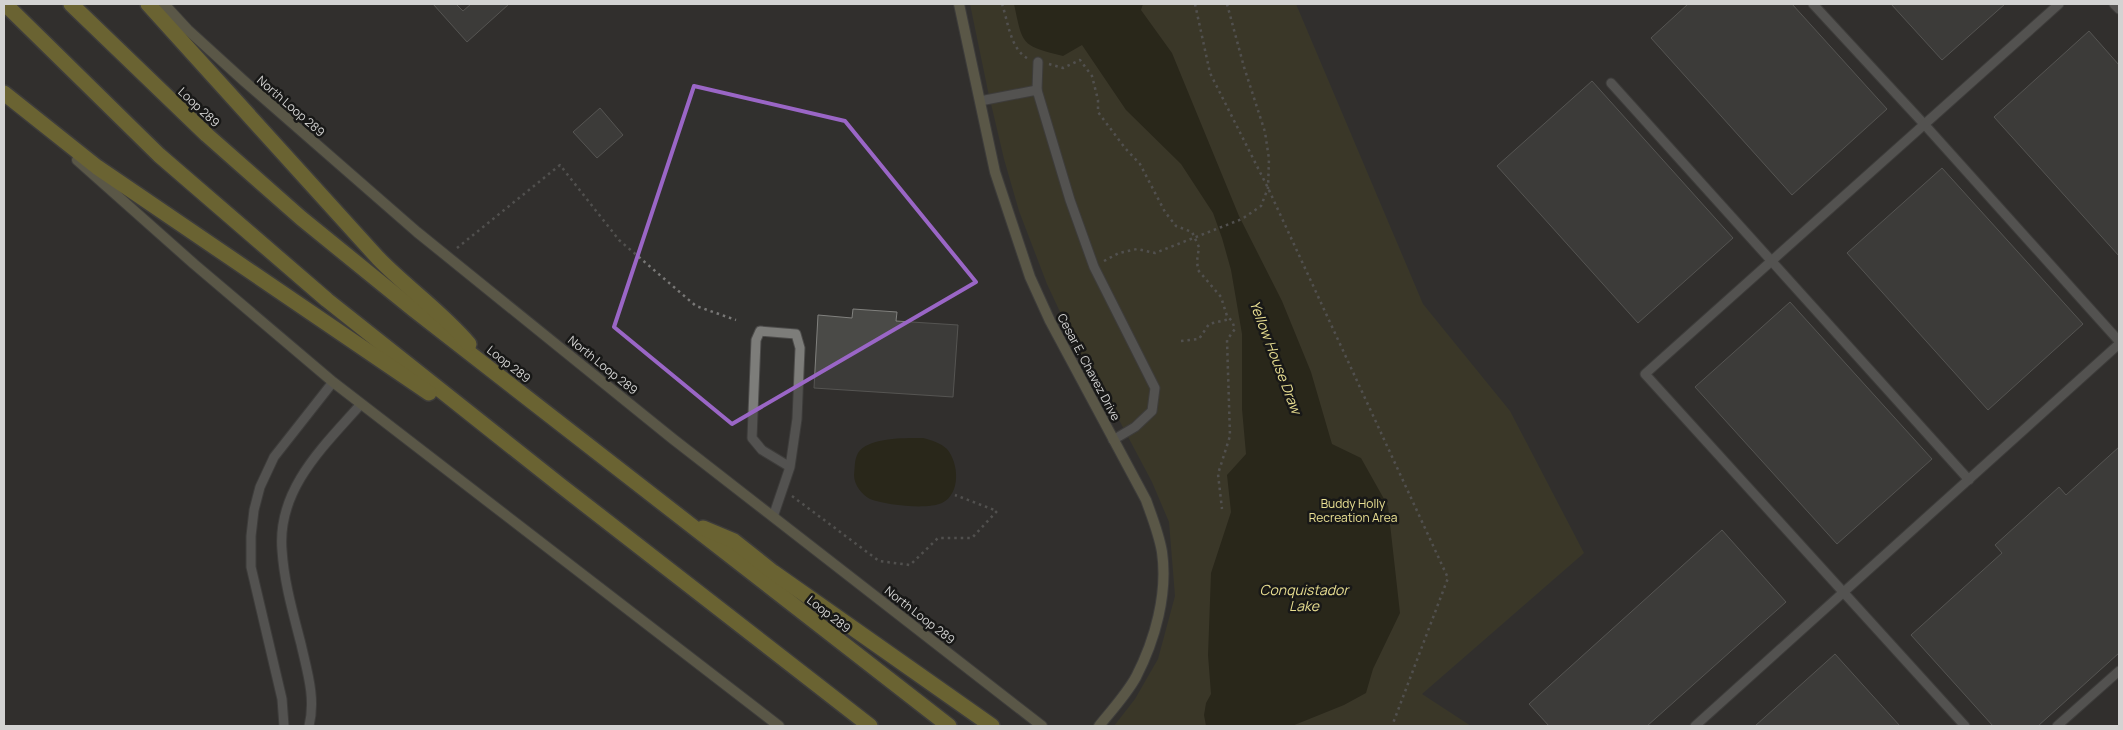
<svg xmlns="http://www.w3.org/2000/svg" width="2123" height="730" font-family="Manrope,sans-serif">
<rect width="100%" height="100%" fill="#31302e"/>
<polygon fill="#454123" points="970,4 1296,4 1423,304 1510,411 1584,553 1422,694 1471,726 1114,726 1135,699 1158,659 1175,596 1169,522 1152,482 1109,401 1075,344 1047,284 1019,211 1004,159 988,91"/>
<g fill="#201d04">
<path d="M1014 4H1143L1141 10 1172 53 1239 216 1282 301 1311 372 1332 444 1361 458 1388 506 1400 613 1373 669 1366 693 1344 705 1292 726H1206L1204 715 1206 703 1211 694 1208 655 1211 573 1231 512 1227 475 1246 454 1242 409V334L1231 270 1222 238 1213 213 1181 164 1126 110 1082 45 1063 56C1021 45 1023 46 1014 4Z"/>
<path d="M923 438C931 440 941 443 947 449 959 463 961 494 942 503 927 510 885 505 870 499 862 495 854 485 854 475 855 468 854 460 858 453 868 437 906 438 923 438Z"/>
</g>
<g fill="#4a4a47" stroke="#81817e">
<polygon points="433,4 456,4 463,11 471,4 509,4 467,42"/>
<polygon points="1688,4 1792,4 1887,109 1792,195 1651,38"/>
<polygon points="1891,4 2005,4 1942,60"/>
<polygon points="2089,31 2119,65 2119,256 1994,117"/>
<polygon points="1592,81 1733,238 1638,323 1497,166"/>
<polygon points="600,108 623,135 597,158 573,132"/>
<polygon points="1942,168 2083,324 1988,410 1847,253"/>
<polygon points="1790,302 1932,459 1837,544 1695,387"/>
<polygon points="853,309 897,312 896,321 958,325 953,397 814,388 818,315 852,318"/>
<polygon points="2119,447 2119,653 2038,726 1993,726 1911,635 2002,553 1995,545 2059,487 2066,495"/>
<polygon points="1722,530 1786,602 1647,726 1549,726 1529,704"/>
<polygon points="1835,654 1900,726 1755,726"/>
</g>
<g fill="none" stroke-linecap="round" stroke-linejoin="round">
<g stroke="#4d4c4b" stroke-width="11">
<g id="lane">
<polyline points="1813,4 1924,124 2119,341"/>
<polyline points="2114,4 2119,9"/>
<polyline points="1611,83 1969,480"/>
<polyline points="1037,90 1038,62"/>
<polyline points="980,101 1037,90 1070,200 1094,267 1155,388 1152,411 1135,427 1113,440"/>
<polyline points="773,517 790,467 797,419 800,348 796,334 760,331 756,340 752,438 762,450 790,467"/>
<polyline points="284,726 282,699 251,567 251,536 254,510 260,487 274,457 333,382"/>
<path d="M309 726C316 698 307 671 301 644 293 613 284 582 282 550 277 489 324 446 361 404"/>
<polyline points="1695,726 2119,344"/>
<polyline points="1965,726 1645,374 2059,4"/>
<polyline points="2057,726 2119,671"/>
</g>
</g>
<g stroke="#4d4c4b" stroke-width="12">
<g id="secondary">
<polyline points="164,4 188,30 244,81 417,232 673,439 1042,726"/>
<path d="M959 4 995 172 1030 277 1050 321 1146 500C1152 517 1159 534 1162 552 1168 594 1155 640 1136 677 1126 695 1111 711 1099 726"/>
<polyline points="77,160 194,264 333,382 779,726"/>
</g>
</g>
<g stroke="#4d4c4b" stroke-width="18">
<g id="highway">
<polyline points="5,4 159,155 327,300 560,485 870,726"/>
<polyline points="71,4 207,135 301,218 413,309 949,726"/>
<path d="M148 4 378 258C407 288 442 312 469 344"/>
<polyline points="4,93 97,167 429,393"/>
<polyline points="703,528 734,541 773,572 992,726"/>
</g>
</g>
<g stroke="#797877" stroke-width="2.5" stroke-dasharray="2.5 4" stroke-linecap="butt">
<path d="M1002 4C1008 21 1010 48 1027 58"/>
<polyline points="1195,4 1210,73 1268,188 1448,578 1392,726"/>
<polyline points="1049,64 1063,68 1080,60 1092,76 1098,100 1098,112 1125,148 1140,164 1165,212 1176,226 1192,232 1199,247 1197,261 1198,270 1221,297 1227,316 1232,321 1235,329 1227,340 1230,436 1218,474 1222,509"/>
<polyline points="457,248 560,165 619,240 696,306 736,320"/>
<polyline points="1104,261 1119,253 1137,249 1155,253 1242,219 1261,206 1268,188 1269,159 1265,132 1244,67 1227,4"/>
<polyline points="1181,341 1199,339 1209,324 1230,319"/>
<polyline points="792,496 879,561 910,565 938,538 972,538 997,511 955,495"/>
</g>
<use href="#lane" stroke="#7d7d7a" stroke-width="9"/>
<use href="#secondary" stroke="#8c8866" stroke-width="10"/>
<use href="#highway" stroke="#b0a238" stroke-width="15"/>
</g>
<path d="M0 0H2123V730H0ZM694 86 845 121 976 282 732 424 614 327Z" fill="#31302e" fill-opacity=".55" fill-rule="evenodd"/>
<path fill="none" stroke="#9a66c6" stroke-width="4" stroke-linejoin="round" d="M694 86 845 121 976 282 732 424 614 327Z"/>
<g text-anchor="middle" dominant-baseline="central" stroke-width="5" stroke-linejoin="round" paint-order="stroke">
<g font-size="12" fill="#d3d3d2" stroke="#181817">
<text transform="translate(291 106) rotate(41)">North Loop 289</text>
<text transform="translate(199 107) rotate(43)">Loop 289</text>
<text transform="translate(509 364) rotate(38)">Loop 289</text>
<text transform="translate(603 365) rotate(39)">North Loop 289</text>
<text transform="translate(1089 367) rotate(62)">Cesar E. Chavez Drive</text>
<text transform="translate(829 614) rotate(38)">Loop 289</text>
<text transform="translate(920 615) rotate(38)">North Loop 289</text>
</g>
<g font-size="12" fill="#eae093" stroke="#181817">
<text x="1353" y="503">Buddy Holly<tspan x="1353" dy="14">Recreation Area</tspan></text>
</g>
<g font-size="14" font-style="italic" fill="#e8de91" stroke="#181817">
<text transform="translate(1276 357) rotate(69)">Yellow House Draw</text>
<text x="1304" y="589">Conquistador<tspan x="1304" dy="16">Lake</tspan></text>
</g>
</g>
<rect width="2123" height="730" fill="none" stroke="#d3d3d2" stroke-width="10"/>
</svg>
